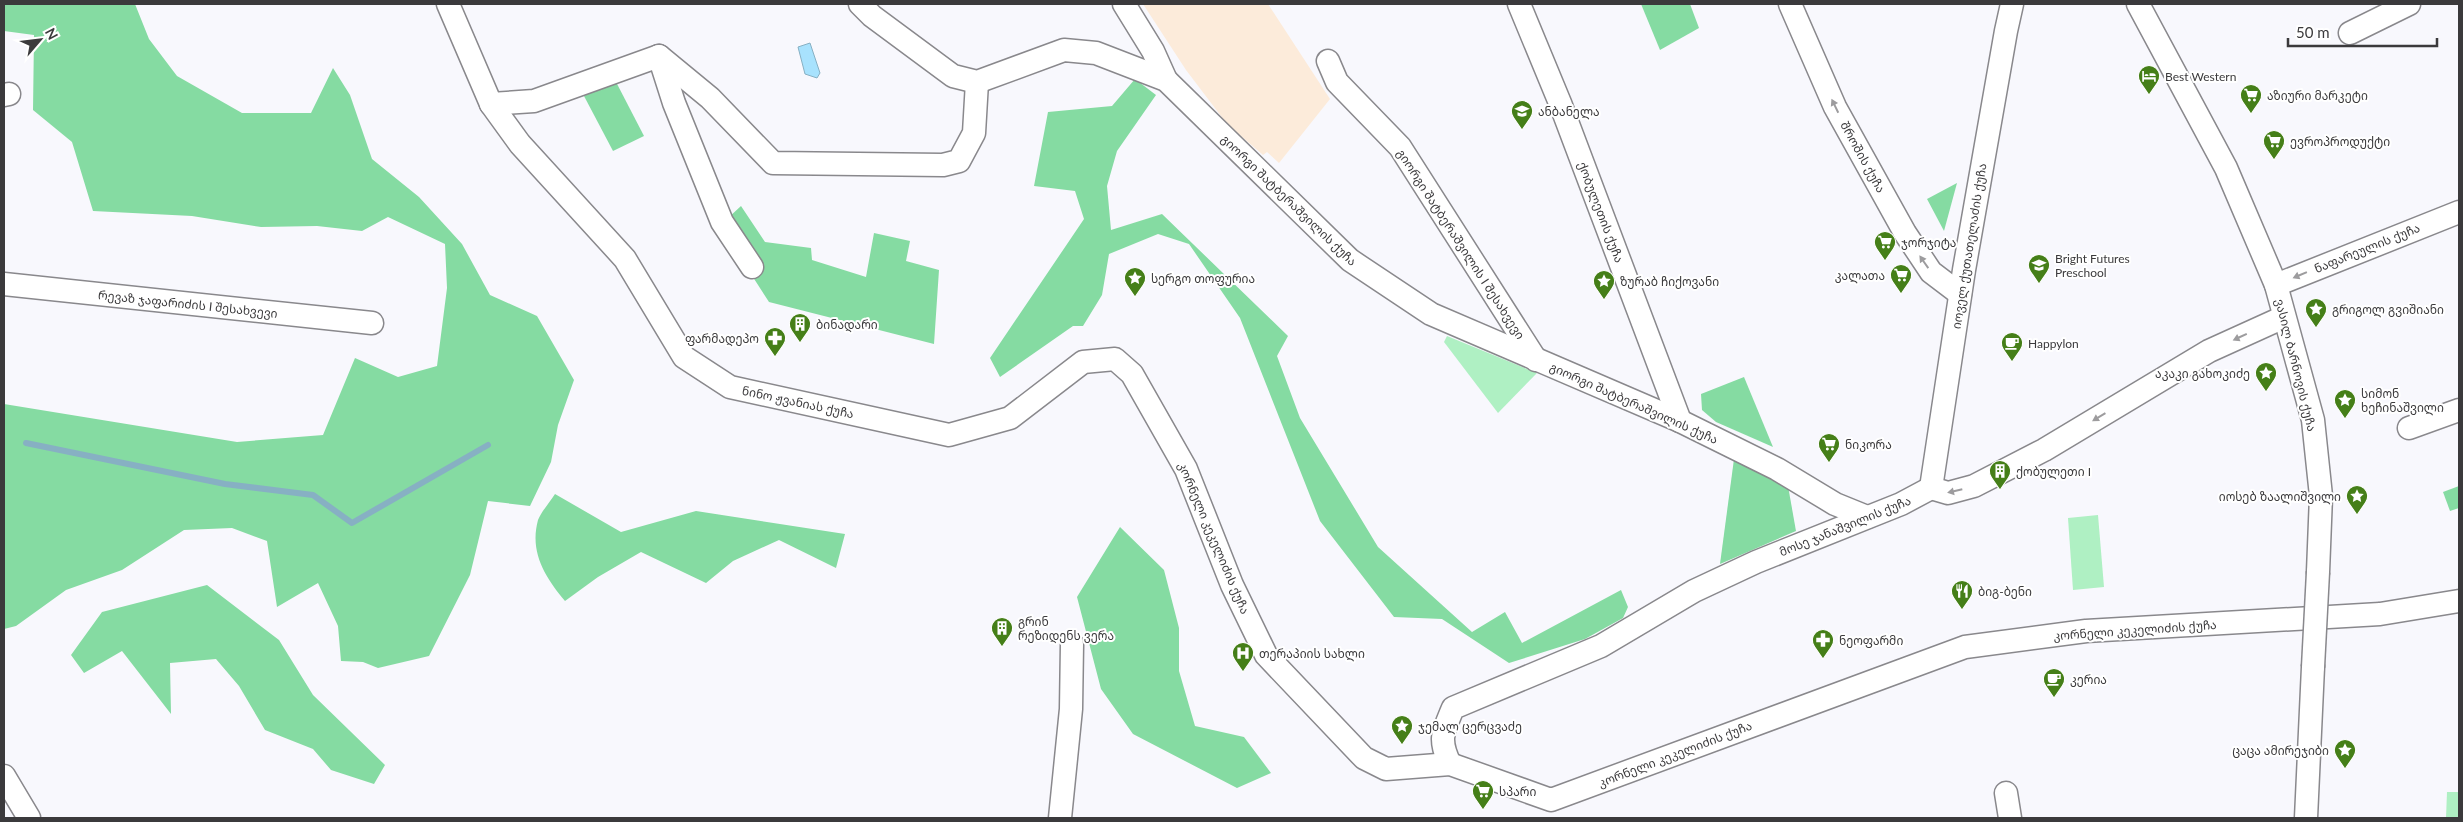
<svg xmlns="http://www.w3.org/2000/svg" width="2463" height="822" font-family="Lato,'Noto Sans Georgian',sans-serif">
<rect width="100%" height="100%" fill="#f8f8fd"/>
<polygon fill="#fcebda" points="1143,4 1268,4 1330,99 1279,163 1267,152 1263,155 1227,124 1186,70"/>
<g fill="#aff0c3">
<polygon points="1447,336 1537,373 1498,413 1444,342"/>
<polygon points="2098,515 2104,587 2073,590 2068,518"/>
<polygon points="2447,792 2459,792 2459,818 2446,818"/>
</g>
<g fill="#85dba2">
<polygon points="4,4 135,4 149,39 177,76 242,113 311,113 333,68 350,95 372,159 419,197 462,244 490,295 537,316 574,380 558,425 551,462 530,506 488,501 470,575 429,656 378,668 363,662 341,661 338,626 318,583 277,607 267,541 232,528 184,530 122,570 66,590 16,626 4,629 4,404 237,442 323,435 355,358 398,377 437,366 447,288 445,244 388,217 362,231 317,226 261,227 192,216 93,211 72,142 33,110 34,35 4,31"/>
<polygon points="1641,4 1690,4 1699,28 1660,50"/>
<polygon points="1135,79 1156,95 1117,151 1107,186 1111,230 1162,214 1288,336 1277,356 1300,418 1378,547 1472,632 1505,612 1522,643 1621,590 1628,607 1623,618 1585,639 1509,663 1442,619 1394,617 1320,521 1240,318 1189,244 1158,234 1109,254 1102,295 1083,326 1073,326 1000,377 990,358 1084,219 1075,191 1034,186 1048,112 1112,106"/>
<polygon points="615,80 644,136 613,151 584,96"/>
<polygon points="1957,183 1944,231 1927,199"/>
<polygon points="741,206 765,242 811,248 812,260 866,277 874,233 910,241 906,261 939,270 934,344 769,302 711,212 728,218"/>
<polygon points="1744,377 1773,447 1716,422 1702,410 1701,394"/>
<polygon points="1734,459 1788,486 1796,531 1720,564"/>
<polygon points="2459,486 2459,508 2450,511 2443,492"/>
<path d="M555 494 621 532 696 511 845 534 836 568 779 540 733 561 706 583 641 552 598 577 565 601C546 578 529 553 538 520 541 512 550 502 555 494Z"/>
<polygon points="1120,527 1164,570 1179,628 1179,671 1195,726 1244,737 1271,773 1237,788 1133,734 1101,689 1077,597"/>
<polygon points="207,585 279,640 313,695 385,765 374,784 331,770 313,749 265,730 239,686 216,659 170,663 171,714 122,651 84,673 71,655 102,612"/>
</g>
<polygon fill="#a8e2fd" stroke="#87b0c3" points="810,43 820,73 817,78 805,74 798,47"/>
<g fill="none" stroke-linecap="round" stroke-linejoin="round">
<polyline stroke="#87b0c3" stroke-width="6" points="26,443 225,484 313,495 352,523 488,445"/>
<g stroke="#89888c" stroke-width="25">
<g id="minor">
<polyline points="448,4 491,104 520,144 625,259 684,357 730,387 949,435 1010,418 1083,362 1115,359 1132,374 1186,469 1232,585 1266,655 1364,758 1386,769 1450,764 1551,800 1965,647 2086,631 2380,614 2459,601"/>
<polyline points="860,4 872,16 953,76 977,82 1064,50 1096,53 1166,80 1350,260 1431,314 1680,421 1777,469 1835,504 1867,517"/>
<polyline points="1124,4 1153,51 1166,80"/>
<polyline points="1519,4 1560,103 1680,421"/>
<polyline points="1790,4 1835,107 1905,233 1931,272 1960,294"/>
<polyline points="2138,4 2226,168 2276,285 2313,420 2321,496 2318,572"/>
<polyline points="2350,33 2409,4"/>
<polyline points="659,56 674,103 722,222 752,267"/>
<polyline points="1328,61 1337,82 1400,147 1536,360"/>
<polyline points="4,95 9,94"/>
<polyline points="491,104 534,101 659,56 710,98 773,163 943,165 959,161 974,133 977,82"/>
<polyline points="4,284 372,323"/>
<polyline points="2276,285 2459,212"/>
<polyline points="2409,428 2459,410"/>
<polyline points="1931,488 1964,270 2006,31 2012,4"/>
<polyline points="1931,488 1948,493 1974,486 2044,450 2209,351 2284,317"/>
<path d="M1450 764C1438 739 1443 732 1453 708L1601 646 1694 591 1756 562 1901 504 1931 488"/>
<polyline points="4,776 29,818"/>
<polyline points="2006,793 2010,818"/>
<polyline points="1060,818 1071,709 1072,644"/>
<polyline points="2306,818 2313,667"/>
</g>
</g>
<use href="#minor" stroke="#fff" stroke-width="22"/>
<g stroke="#89888c" stroke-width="25" stroke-linecap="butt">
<polyline id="minor-bridge" points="2313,667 2318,572"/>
</g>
<use href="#minor-bridge" stroke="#fff" stroke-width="22"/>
</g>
<defs><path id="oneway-solid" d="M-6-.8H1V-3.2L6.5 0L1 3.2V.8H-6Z" transform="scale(1.25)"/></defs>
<g fill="#9d9c9e">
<use href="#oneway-solid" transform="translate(1835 106) rotate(-116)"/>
<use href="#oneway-solid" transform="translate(1924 262) rotate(-125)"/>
<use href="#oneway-solid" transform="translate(2300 275) rotate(157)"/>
<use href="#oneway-solid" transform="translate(2240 337) rotate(155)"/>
<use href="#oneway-solid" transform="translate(2099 417) rotate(149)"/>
<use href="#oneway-solid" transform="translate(1955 491) rotate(167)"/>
</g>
<defs>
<g id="hotel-pin" transform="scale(1.125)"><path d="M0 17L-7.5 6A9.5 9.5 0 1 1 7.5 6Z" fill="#457f18" stroke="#fff"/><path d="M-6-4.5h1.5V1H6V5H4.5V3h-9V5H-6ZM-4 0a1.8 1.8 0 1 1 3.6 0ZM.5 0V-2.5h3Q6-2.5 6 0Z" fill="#fff"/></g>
<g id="supermarket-pin" transform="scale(1.125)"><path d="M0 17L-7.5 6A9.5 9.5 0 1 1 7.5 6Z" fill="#457f18" stroke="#fff"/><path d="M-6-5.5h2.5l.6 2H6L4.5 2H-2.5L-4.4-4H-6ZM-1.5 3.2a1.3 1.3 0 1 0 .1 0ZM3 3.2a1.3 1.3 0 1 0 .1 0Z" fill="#fff"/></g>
<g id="school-pin" transform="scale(1.125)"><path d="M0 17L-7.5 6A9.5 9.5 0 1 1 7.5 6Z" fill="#457f18" stroke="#fff"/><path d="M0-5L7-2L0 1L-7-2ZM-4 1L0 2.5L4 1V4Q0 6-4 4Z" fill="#fff"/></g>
<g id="sight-pin" transform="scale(1.125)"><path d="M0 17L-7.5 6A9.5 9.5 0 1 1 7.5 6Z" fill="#457f18" stroke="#fff"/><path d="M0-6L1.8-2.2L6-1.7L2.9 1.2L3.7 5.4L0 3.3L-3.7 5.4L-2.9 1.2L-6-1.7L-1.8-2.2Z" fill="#fff"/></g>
<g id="building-pin" transform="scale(1.125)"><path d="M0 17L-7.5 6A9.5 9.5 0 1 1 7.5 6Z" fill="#457f18" stroke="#fff"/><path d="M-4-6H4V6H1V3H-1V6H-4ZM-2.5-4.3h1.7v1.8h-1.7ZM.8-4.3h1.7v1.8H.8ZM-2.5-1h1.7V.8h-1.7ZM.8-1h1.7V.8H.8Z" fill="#fff"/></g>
<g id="pharmacy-pin" transform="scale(1.125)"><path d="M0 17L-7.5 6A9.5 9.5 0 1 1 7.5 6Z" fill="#457f18" stroke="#fff"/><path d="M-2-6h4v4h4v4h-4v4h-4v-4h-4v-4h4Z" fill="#fff"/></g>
<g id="cafe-pin" transform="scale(1.125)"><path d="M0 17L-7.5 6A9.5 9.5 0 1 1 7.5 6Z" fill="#457f18" stroke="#fff"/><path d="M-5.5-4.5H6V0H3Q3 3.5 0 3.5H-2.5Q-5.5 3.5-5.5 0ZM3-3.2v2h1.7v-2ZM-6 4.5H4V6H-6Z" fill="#fff"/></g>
<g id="restaurant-pin" transform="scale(1.125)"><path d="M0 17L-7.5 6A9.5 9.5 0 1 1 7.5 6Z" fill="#457f18" stroke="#fff"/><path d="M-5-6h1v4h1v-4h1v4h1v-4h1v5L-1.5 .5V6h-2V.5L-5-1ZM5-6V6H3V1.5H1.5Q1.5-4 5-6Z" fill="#fff"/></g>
<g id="hospital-pin" transform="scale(1.125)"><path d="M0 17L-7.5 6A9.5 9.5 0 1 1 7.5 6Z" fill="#457f18" stroke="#fff"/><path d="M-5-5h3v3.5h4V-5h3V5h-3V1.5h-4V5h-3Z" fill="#fff"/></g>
</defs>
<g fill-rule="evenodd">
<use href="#hotel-pin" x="2149" y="76"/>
<use href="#supermarket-pin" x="2251" y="95"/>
<use href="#school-pin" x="1522" y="111"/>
<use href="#supermarket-pin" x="2274" y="141"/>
<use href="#supermarket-pin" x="1885" y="242"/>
<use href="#school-pin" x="2039" y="265"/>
<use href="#supermarket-pin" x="1901" y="275"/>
<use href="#sight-pin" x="1135" y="278"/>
<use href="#sight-pin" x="1604" y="281"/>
<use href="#sight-pin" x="2316" y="309"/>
<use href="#building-pin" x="800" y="324"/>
<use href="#pharmacy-pin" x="775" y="338"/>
<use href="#cafe-pin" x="2012" y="343"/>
<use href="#sight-pin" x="2266" y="373"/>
<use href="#sight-pin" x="2345" y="400"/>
<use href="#supermarket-pin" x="1829" y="444"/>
<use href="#building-pin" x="2000" y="471"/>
<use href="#sight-pin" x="2357" y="496"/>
<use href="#restaurant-pin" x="1962" y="591"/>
<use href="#building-pin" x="1002" y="628"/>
<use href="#pharmacy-pin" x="1823" y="640"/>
<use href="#hospital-pin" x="1243" y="653"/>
<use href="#cafe-pin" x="2054" y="679"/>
<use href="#sight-pin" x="1402" y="726"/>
<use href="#sight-pin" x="2345" y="750"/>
<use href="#supermarket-pin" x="1483" y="791"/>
</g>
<g text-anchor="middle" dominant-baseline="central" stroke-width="4" stroke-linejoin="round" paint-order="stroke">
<g font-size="12" fill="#3b3a3c" stroke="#fff" text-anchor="start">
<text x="2165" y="76">Best Western</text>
<text x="2267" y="95">აზიური მარკეტი</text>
<text x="1538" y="111">ანბანელა</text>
<text x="2290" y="141">ევროპროდუქტი</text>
<text x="1901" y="242">ჯორჯიტა</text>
<text x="2055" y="258">Bright Futures<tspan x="2055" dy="14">Preschool</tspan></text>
<text x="1885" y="275" text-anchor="end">კალათა</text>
<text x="1151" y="278">სერგო თოფურია</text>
<text x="1620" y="281">ზურაბ ჩიქოვანი</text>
<text x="2332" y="309">გრიგოლ გვიშიანი</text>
<text x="816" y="324">ბინადარი</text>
<text x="759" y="338" text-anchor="end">ფარმადეპო</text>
<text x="2028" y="343">Happylon</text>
<text x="2250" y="373" text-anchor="end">აკაკი გახოკიძე</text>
<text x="2361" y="393">სიმონ<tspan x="2361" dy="14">ხეჩინაშვილი</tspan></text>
<text x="1845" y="444">ნიკორა</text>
<text x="2016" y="471">ქობულეთი I</text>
<text x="2341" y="496" text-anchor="end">იოსებ ზაალიშვილი</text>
<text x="1978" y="591">ბიგ-ბენი</text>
<text x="1018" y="621">გრინ<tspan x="1018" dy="14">რეზიდენს ვერა</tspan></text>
<text x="1839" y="640">ნეოფარმი</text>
<text x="1259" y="653">თერაპიის სახლი</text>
<text x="2070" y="679">კერია</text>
<text x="1418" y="726">ჯემალ ცერცვაძე</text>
<text x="2329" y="750" text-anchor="end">ცაცა ამირეჯიბი</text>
<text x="1499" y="791">სპარი</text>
</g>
<g font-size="12" fill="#3b3a3c" stroke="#fff">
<text transform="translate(1863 157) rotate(61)">შროშის ქუჩა</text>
<text transform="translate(1289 200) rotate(44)">გიორგი შატბერაშვილის ქუჩა</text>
<text transform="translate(1601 212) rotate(69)">ქობულეთის ქუჩა</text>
<text transform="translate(1461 244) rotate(57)">გიორგი შატბერაშვილის I შესახვევი</text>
<text transform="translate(1969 246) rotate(-81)">იოველ ქუთათელაძის ქუჩა</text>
<text transform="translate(2367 248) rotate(-22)">ნაფარეულის ქუჩა</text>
<text transform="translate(188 304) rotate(6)">რევაზ ჯაფარიძის I შესახვევი</text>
<text transform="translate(2296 365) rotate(76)">ვასილ ბარნოვის ქუჩა</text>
<text transform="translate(798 402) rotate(12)">ნინო ჟვანიას ქუჩა</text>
<text transform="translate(1634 403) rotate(24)">გიორგი შატბერაშვილის ქუჩა</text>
<text transform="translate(1845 526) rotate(-22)">მოსე ჯანაშვილის ქუჩა</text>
<text transform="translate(1214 538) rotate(67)">კორნელი კეკელიძის ქუჩა</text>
<text transform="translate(2135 630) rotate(-4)">კორნელი კეკელიძის ქუჩა</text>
<text transform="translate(1675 754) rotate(-21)">კორნელი კეკელიძის ქუჩა</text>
</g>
</g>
<rect width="2463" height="822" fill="none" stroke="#3b3a3c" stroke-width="10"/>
<g transform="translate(40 40) rotate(62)" stroke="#ffffff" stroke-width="4" paint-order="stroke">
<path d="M0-4L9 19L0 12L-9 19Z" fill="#3b3a3c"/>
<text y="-8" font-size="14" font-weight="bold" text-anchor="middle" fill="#3b3a3c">N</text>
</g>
<path d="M2288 38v8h149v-8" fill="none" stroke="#3b3a3c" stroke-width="2.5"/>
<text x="2296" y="38" font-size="15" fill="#3b3a3c" stroke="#ffffff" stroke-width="4" paint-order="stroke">50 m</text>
</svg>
